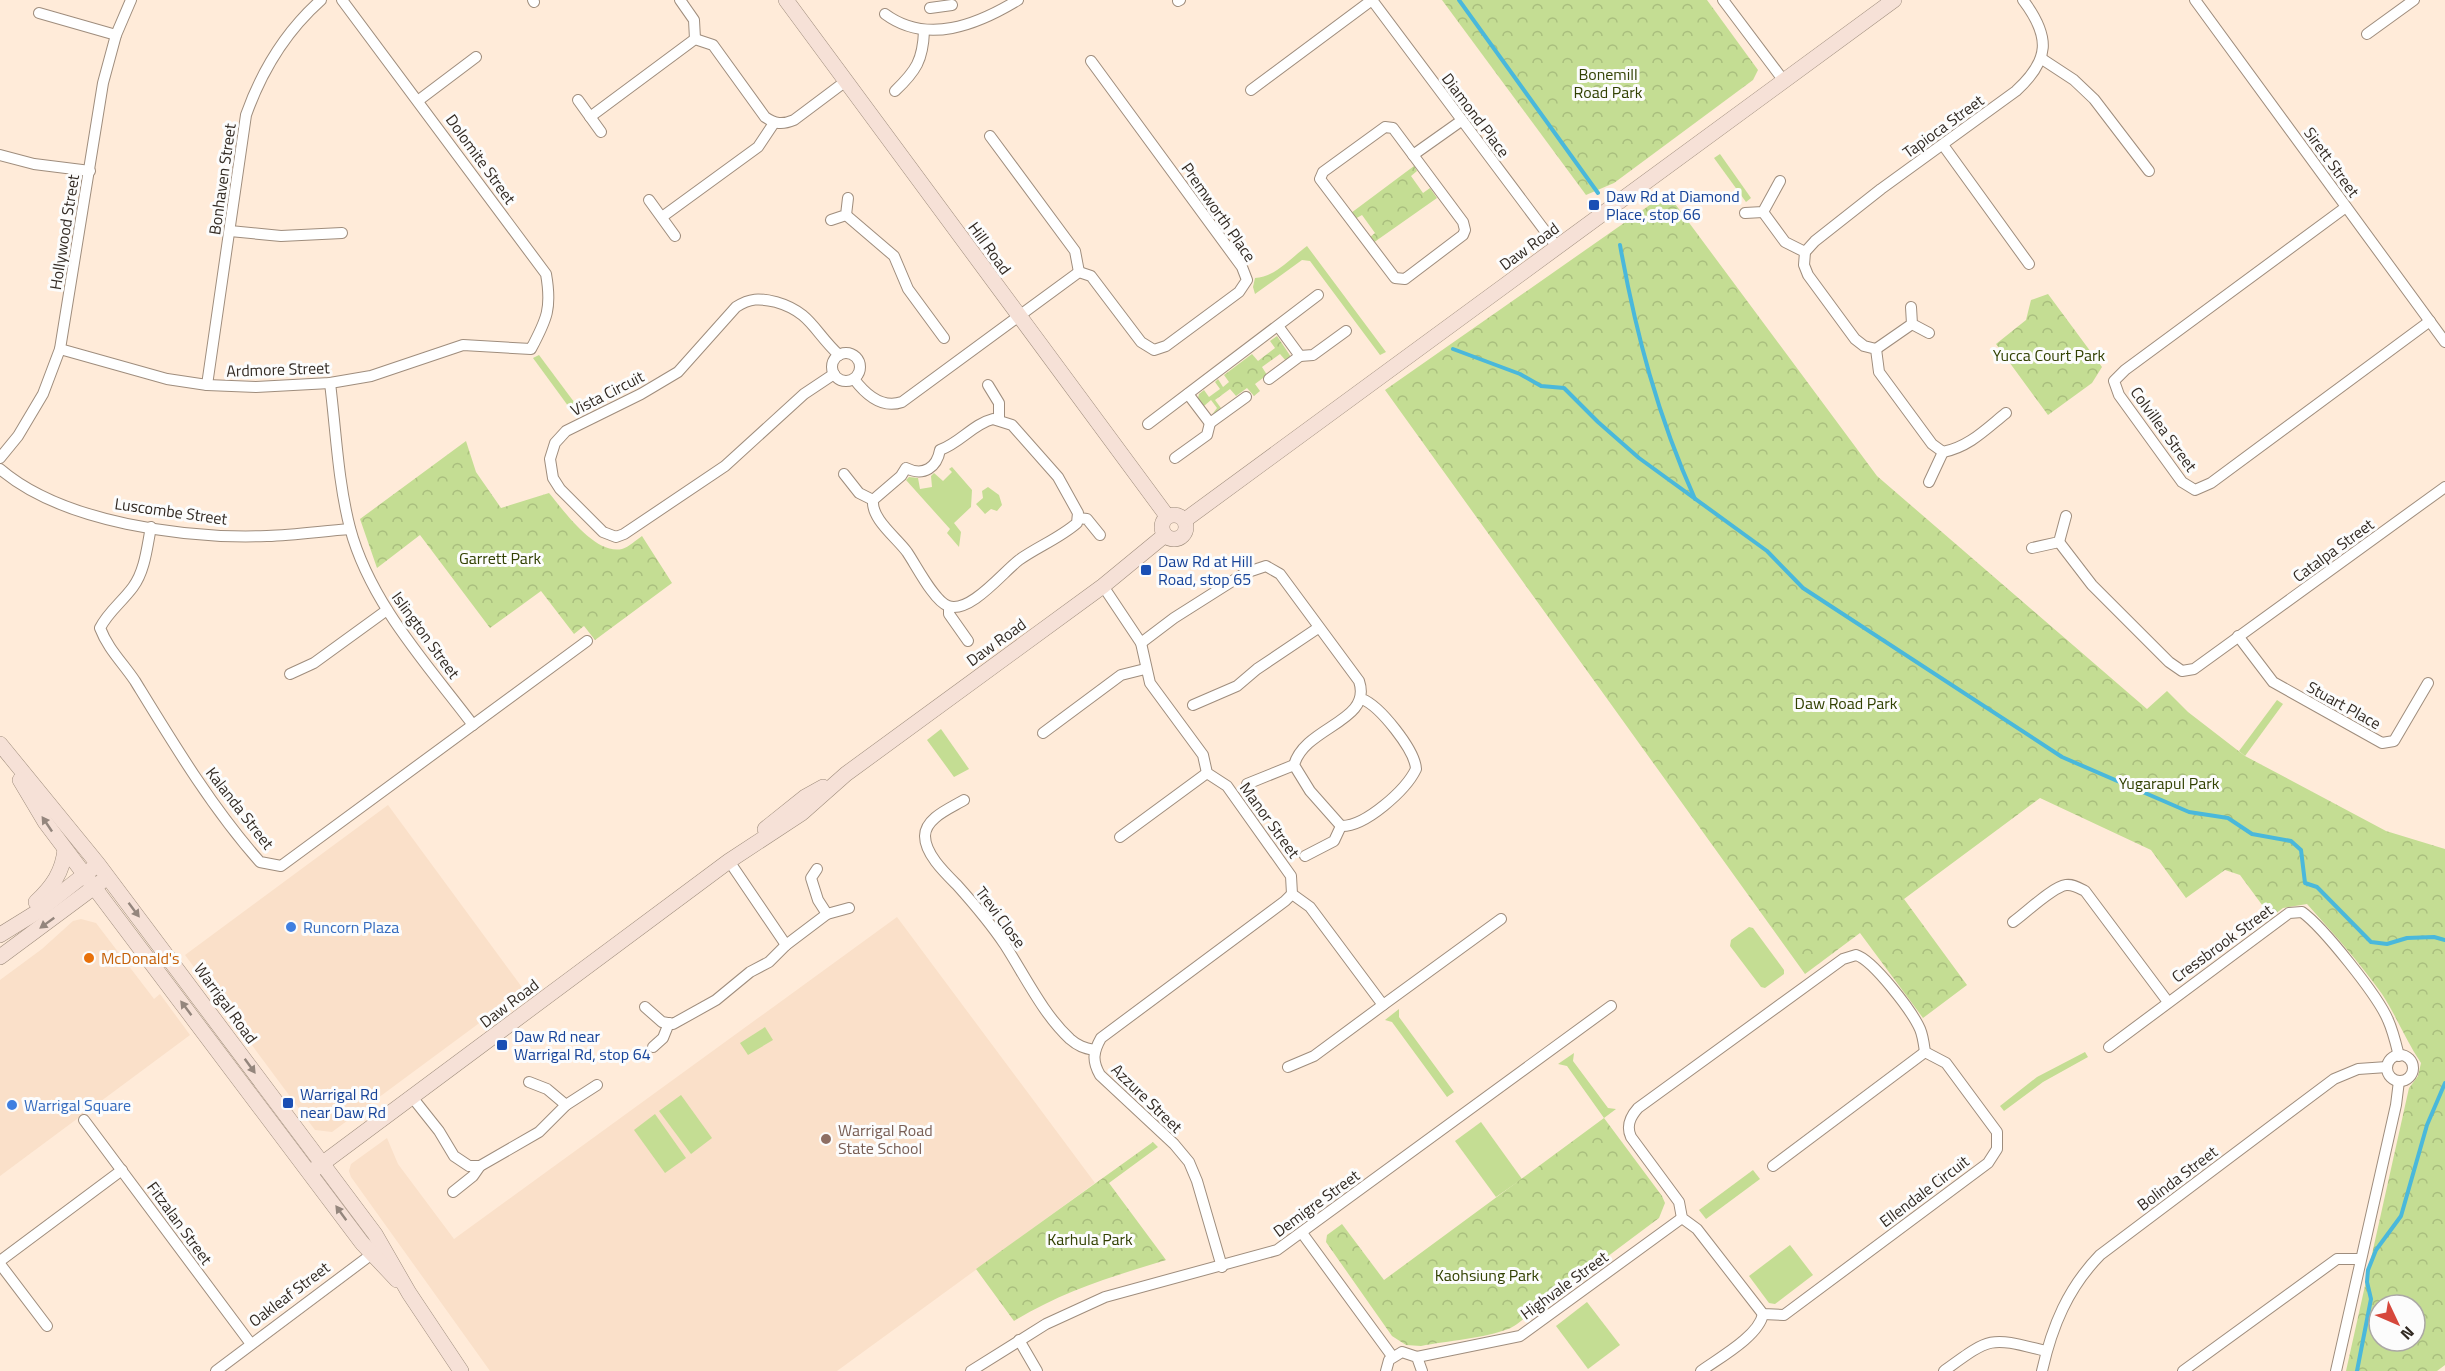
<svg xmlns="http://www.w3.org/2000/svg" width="2445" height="1371" font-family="'Titillium Web',sans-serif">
<defs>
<pattern id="park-crowns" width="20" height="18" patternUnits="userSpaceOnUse" patternTransform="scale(1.5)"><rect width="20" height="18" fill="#c4dd93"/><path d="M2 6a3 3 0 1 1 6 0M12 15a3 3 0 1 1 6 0" fill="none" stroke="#a9be7e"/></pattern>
</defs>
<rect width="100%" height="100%" fill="#ffebd9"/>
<g fill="#fae0c9">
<polygon points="388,805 524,990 332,1132 315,1130 185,955"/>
<polygon points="897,917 1095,1183 837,1371 490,1371 351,1177 349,1171 351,1164 387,1138 398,1164 454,1239"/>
<polygon points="81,919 96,923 154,999 160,994 190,1035 0,1176 0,980 42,949 73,921"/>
</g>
<g fill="#c4dd93">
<polygon points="1720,154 1751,198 1746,202 1714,158"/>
<path d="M1307 246 1386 352 1380 355 1310 261 1302 260 1255 294 1253 287 1255 278C1274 278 1292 257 1307 246Z"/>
<polygon points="539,355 580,410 574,414 533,358"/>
<polygon points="952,467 972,490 971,507 954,523 961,532 959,547 947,533 950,529 906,480 909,477 918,478 920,489 932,487 931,476 934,473 943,481 952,472 949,469"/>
<polygon points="988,487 999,495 1002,505 997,511 991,509 985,514 976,504 983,498 982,491"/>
<polygon points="2277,700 2283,704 2245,756 2239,751"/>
<polygon points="941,729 969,769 954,777 927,740"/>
<polygon points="1749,927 1753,928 1784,970 1784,974 1765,988 1761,987 1730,946 1731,940"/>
<polygon points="1399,1009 1399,1017 1454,1092 1447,1097 1392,1022 1385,1020"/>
<polygon points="765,1027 773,1040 748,1055 740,1043"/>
<polygon points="2085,1052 2088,1057 2043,1082 2004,1111 2000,1106 2037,1077"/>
<polygon points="1574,1053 1573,1061 1608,1108 1616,1109 1604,1118 1567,1066 1558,1064"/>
<polygon points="681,1095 712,1138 691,1154 659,1111"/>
<polygon points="655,1114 686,1158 665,1173 634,1130"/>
<polygon points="1481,1122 1522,1179 1496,1197 1455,1141"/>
<polygon points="1753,1170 1760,1179 1706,1219 1699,1210"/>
<polygon points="1790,1245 1813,1275 1775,1304 1769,1303 1749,1276"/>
<polygon points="1587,1302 1620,1345 1588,1369 1556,1326"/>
</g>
<g fill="url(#park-crowns)" fill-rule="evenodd">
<polygon points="1442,0 1707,0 1758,70 1753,80 1614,183 1586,195"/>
<polygon points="1414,166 1417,171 1411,176 1423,193 1430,188 1437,198 1373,243 1369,238 1375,233 1362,215 1355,219 1351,213"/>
<path d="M1667 193 1877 476 2147 709 2167 691 2188 712 2245 756 2386 831 2445 849V1365L2437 1371H2346L2409 1088 2418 1076 2421 1063C2406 1041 2397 1017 2382 994 2360 963 2333 933 2307 904L2283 908 2271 917 2240 875 2225 870 2186 898 2151 850 2040 798 1904 899 1967 985 1923 1018 1860 933 1805 974 1385 390ZM2379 1305H2415V1341H2379Z"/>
<polygon points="2048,294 2102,367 2092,383 2048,415 1996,344 2026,320 2031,300"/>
<polygon points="1277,336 1291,357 1286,361 1280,354 1262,367 1267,375 1255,384 1260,391 1254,396 1247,388 1236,396 1230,389 1215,400 1221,408 1211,416 1217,408 1211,400 1204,406 1198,398 1199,394 1204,390 1209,397 1220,389 1215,382 1218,379 1223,387 1229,382 1224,375 1252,354 1258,361 1275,348 1270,341"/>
<path d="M466 441 476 472 501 508 549 493C564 511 595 555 622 549 629 547 636 540 642 536L672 583 595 640 584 626 574 634 541 591 490 628 420 535 377 568 360 519Z"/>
<path d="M1604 1118 1662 1196 1665 1203 1659 1218 1556 1295C1546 1294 1524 1323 1508 1329 1486 1338 1446 1341 1421 1346L1406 1345 1392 1336 1326 1242 1327 1235 1342 1224 1384 1280Z"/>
<path d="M1153 1142 1158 1147 1109 1183 1166 1260C1113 1276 1061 1292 1014 1321L976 1269Z"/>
</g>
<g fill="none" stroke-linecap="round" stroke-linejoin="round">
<g stroke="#4ab8db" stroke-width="4">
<polyline points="1459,0 1598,193"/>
<path d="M1620 245C1636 334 1658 417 1695 499"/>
<polyline points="1453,349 1520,374 1541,386 1564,388 1598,422 1639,458 1767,551 1803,588 2062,757 2189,812 2228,818 2252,834 2291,841 2301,850 2305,883 2317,887 2371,942 2387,944 2407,938 2434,937 2445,940"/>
<polyline points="2357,1371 2371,1299 2367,1282 2368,1270 2376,1250 2401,1216 2427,1125 2445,1083"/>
</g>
<g stroke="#9f8d7d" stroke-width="12">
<g id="street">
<polyline points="533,0 534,2"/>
<polyline points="680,0 694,20 695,39"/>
<polyline points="1372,0 1557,247"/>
<polyline points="1723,0 1784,81"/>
<polyline points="2195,0 2445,342"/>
<polyline points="1178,1 1180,0"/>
<polyline points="930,8 952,5"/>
<polyline points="39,13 116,35"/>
<path d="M885 14C927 45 977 25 1018 0"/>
<polyline points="2367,34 2414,0"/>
<polyline points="2042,59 2074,80 2094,99 2149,171"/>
<polyline points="1251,90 1372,0"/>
<path d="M895 91C916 71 923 60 924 31"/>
<polyline points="419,100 476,57"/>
<polyline points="578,100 601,132"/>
<path d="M590 117 695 39 713 45 765 117C775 124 782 125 794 120L846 81"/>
<polygon points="1385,127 1393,128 1463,222 1465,230 1463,235 1405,279 1395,278 1320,179 1323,172"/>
<polyline points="990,136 1075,251 1079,272"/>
<polyline points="1943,145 2029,264"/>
<polyline points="0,155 34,164 90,171"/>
<polyline points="1413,155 1461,121"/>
<polyline points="649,200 675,236"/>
<polyline points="2346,207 2125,370 2114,381 2119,395 2182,482 2195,490 2211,483 2430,321"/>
<path d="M1763 212 1785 242 1805 252 1804 265 1808 275 1855 339 1864 346 1876 349 1879 372 1932 444 1943 452C1969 447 1986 429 2006 413"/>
<polyline points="1745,213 1763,212 1780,181"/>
<polyline points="846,215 894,256 908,289 944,338"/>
<polyline points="662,217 758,147 774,123"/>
<polyline points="831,220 846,215 848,198"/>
<polyline points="230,231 281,236 342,233"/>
<path d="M1805 252 1815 241 1881 189 2016 91C2050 60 2051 37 2023 0"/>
<polyline points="1911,307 1912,324 1929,333"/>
<path d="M60 349 167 379 207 385 256 387 330 383 371 376 463 345 531 349C547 319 552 308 546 274L342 0"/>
<polyline points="1876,349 1912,324"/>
<circle cx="846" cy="367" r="14"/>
<polyline points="1300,356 1313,355 1346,331"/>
<path d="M834 374 804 394 725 466 624 534 616 537 603 532 560 489 553 478 550 459 555 443 566 431 641 394 678 372 736 307C750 298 759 298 776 302 811 312 814 332 839 355"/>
<path d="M854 379C866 395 882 409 902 402L1079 272 1091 276 1141 342 1154 350 1166 346 1239 292 1247 280 1242 267 1091 61"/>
<polyline points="1269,379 1300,356 1278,326"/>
<path d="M330 383C336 431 338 482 350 528 370 603 427 664 473 725"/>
<path d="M207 385 246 115C262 70 285 32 321 0"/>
<polyline points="988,385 999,403 999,420"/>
<polyline points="1188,394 1210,423 1246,397"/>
<path d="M993 419 1012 425 1058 477 1078 513 1077 523C1060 538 1037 547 1019 560 1003 572 970 614 948 606 934 601 916 565 907 552 896 537 871 519 873 500L901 476 906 468C924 477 937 467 940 450 960 443 973 424 993 419Z"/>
<polyline points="1148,424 1318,295"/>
<polyline points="0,458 18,436 43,394 60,349 103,83 116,35 131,0"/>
<polyline points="1175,458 1207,435 1210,423"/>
<path d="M0 469C63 523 186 539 267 536 295 535 323 531 350 529"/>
<polyline points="844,474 859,493 873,500"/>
<polyline points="1929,482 1943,452"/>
<polyline points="1078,518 1087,519 1100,535"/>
<path d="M151 527C147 547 145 571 133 587 122 602 108 612 100 628 108 649 123 663 135 681 173 743 212 808 260 862L281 866 587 641"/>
<polyline points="2059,542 2092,585 2169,662 2182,671 2194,669 2445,487"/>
<polyline points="2032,548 2059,542 2066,516"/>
<polyline points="1103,586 1141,643 1150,683 1203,755 1207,773 1227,786 1291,876 1292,894 1310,907 1383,1005 1501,919"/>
<polyline points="949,607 949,614 968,641"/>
<polyline points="2238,636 2273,682 2382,743 2394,741 2428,683"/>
<path d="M1141 643 1174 618 1245 573 1266 566 1280 574 1359 681C1373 722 1305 726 1294 765L1310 791 1341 826C1365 827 1406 790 1416 769 1415 750 1380 706 1362 699"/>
<polyline points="290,674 314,663 387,610"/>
<polyline points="1193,705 1237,686 1257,669 1318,628"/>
<polyline points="1043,733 1121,675 1145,669"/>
<polyline points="1247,784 1294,765"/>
<path d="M964 800C951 808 925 818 925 836 925 854 945 873 957 885 974 904 991 924 1005 945 1025 976 1043 1014 1070 1039 1078 1046 1084 1048 1094 1050"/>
<polyline points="1120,837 1207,773"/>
<polyline points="1305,856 1334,841 1341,826"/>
<polyline points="729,861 786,945"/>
<polyline points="817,869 811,878 818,900 827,914"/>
<path d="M2013 922C2026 913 2052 887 2066 885 2073 884 2079 888 2085 891L2168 1002"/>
<path d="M1856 955C1873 960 1912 1011 1920 1029 1923 1036 1924 1045 1925 1052L1946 1063 1997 1132V1149L1988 1163 1784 1315 1763 1314 1697 1229 1682 1218 1679 1202 1631 1137C1626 1126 1630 1117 1638 1108L1843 959Z"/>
<polyline points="645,1007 662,1022 673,1024 716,1000 750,972 769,962 786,945 827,914 849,908"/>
<polyline points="653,1047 663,1038 669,1023"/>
<path d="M2109 1047 2289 913 2302 912C2323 927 2378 996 2388 1020 2393 1031 2396 1044 2399 1056"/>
<circle cx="2400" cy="1068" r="13"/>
<polyline points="1288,1067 1314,1056 1383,1005"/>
<polyline points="529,1082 547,1089 566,1105"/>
<polyline points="412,1097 439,1131 454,1156 469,1166 480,1166"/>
<polyline points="84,1120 251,1344"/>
<polyline points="1773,1166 1925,1052"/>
<polyline points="453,1192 473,1176 480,1166 539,1132 566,1105 597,1085"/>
<polyline points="1302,1233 1392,1356"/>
<polyline points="0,1261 122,1170"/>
<polyline points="0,1264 47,1326"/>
<path d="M1222 1267 1197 1181 1189 1162 1174 1144 1100 1075C1092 1061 1093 1052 1101 1038L1285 901 1292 894"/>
<polyline points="1019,1340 1037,1371"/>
<polyline points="1417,1357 1520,1336 1682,1218"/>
<polyline points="216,1371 372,1254"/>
<polyline points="971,1371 1046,1324 1105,1297 1277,1250 1611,1006"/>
<polyline points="1386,1371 1389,1360 1402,1352 1417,1357 1422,1371"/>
<path d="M1701 1371C1719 1358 1759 1336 1763 1314"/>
<path d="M1944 1371C1992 1336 1989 1337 2046 1351"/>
<path d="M2042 1371C2052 1326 2068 1288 2100 1255L2334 1079 2358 1069 2387 1067"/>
<polyline points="2183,1371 2337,1259 2360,1259"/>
<polyline points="2336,1371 2396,1105 2399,1081"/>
</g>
</g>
<g stroke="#9f8d7d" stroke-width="16">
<g id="secondary">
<polyline points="786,0 1167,516"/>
<circle cx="1174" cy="527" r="12"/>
<polyline points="1185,520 1894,0"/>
<polyline points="0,744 98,864 375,1234 409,1293 461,1371"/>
<polyline points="20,780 45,822 362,1243 397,1280"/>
<polyline points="765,829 805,797 823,787"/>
<path d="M36 902C52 887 63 872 65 849"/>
<polyline points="0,935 37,912 93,868"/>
<polyline points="0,957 101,882"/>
<polyline points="311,1172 729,861 802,813 846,774 1103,586 1165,535"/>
</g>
</g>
<use href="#street" stroke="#fff" stroke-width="10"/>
<use href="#secondary" stroke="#f6e1d7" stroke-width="15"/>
</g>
<defs><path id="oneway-solid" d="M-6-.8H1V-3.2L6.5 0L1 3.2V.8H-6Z" transform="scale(1.5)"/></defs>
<g fill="#94867d">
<use href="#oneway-solid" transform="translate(47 824) rotate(-124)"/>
<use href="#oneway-solid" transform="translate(134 910) rotate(53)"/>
<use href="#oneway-solid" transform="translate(47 923) rotate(144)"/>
<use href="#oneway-solid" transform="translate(186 1008) rotate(-127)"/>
<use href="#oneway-solid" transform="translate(250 1066) rotate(54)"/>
<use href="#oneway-solid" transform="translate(341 1213) rotate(-126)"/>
</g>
<g fill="#1a4fb4" stroke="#fcfcfc" stroke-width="2">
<rect x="1588" y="199" width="12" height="12" rx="3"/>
<rect x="1140" y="564" width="12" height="12" rx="3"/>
<rect x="496" y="1039" width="12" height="12" rx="3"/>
<rect x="282" y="1097" width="12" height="12" rx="3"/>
</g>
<g fill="#3f7fe0" stroke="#fcfcfc" stroke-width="2">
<circle cx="291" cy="927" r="6"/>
<circle cx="12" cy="1105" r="6"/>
</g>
<circle fill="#e8710a" stroke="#fcfcfc" stroke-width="2" cx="89" cy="958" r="6"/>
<circle fill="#8d6e63" stroke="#fcfcfc" stroke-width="2" cx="826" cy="1139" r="6"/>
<g text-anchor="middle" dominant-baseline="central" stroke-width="6" stroke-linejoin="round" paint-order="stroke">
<g font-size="16" fill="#324102" stroke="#fcfcfc">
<text x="1608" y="74">Bonemill<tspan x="1608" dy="18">Road Park</tspan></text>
<text x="2049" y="355">Yucca Court Park</text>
<text x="500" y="558">Garrett Park</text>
<text x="1846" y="703">Daw Road Park</text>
<text x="2169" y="783">Yugarapul Park</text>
<text x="1090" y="1239">Karhula Park</text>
<text x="1487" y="1275">Kaohsiung Park</text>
</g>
<g font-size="16" fill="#322a23" stroke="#fcfcfc">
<text transform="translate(1476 115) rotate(53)">Diamond Place</text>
<text transform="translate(1943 126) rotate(-36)">Tapioca Street</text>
<text transform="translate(481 159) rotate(54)">Dolomite Street</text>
<text transform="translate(2332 162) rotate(54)">Sirett Street</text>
<text transform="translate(222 179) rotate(-82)">Bonhaven Street</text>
<text transform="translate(1219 212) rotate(55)">Premworth Place</text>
<text transform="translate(64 232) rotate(-81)">Hollywood Street</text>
<text transform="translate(1529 246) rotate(-36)">Daw Road</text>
<text transform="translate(990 248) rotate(54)">Hill Road</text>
<text transform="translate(278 369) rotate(-2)">Ardmore Street</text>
<text transform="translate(607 393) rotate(-27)">Vista Circuit</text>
<text transform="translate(2164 429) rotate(54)">Colvillea Street</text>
<text transform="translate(171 511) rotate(8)">Luscombe Street</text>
<text transform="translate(2333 550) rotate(-36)">Catalpa Street</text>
<text transform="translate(426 635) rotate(54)">Islington Street</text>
<text transform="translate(996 642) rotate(-36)">Daw Road</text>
<text transform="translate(2344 705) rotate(29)">Stuart Place</text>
<text transform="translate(240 808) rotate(52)">Kalanda Street</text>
<text transform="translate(1270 820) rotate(54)">Manor Street</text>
<text transform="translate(1001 917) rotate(53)">Trevi Close</text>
<text transform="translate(2222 943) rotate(-36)">Cressbrook Street</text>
<text transform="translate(226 1003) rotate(54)">Warrigal Road</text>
<text transform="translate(509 1003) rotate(-37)">Daw Road</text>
<text transform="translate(1147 1098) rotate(44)">Azzure Street</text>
<text transform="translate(2177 1178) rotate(-37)">Bolinda Street</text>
<text transform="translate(1924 1191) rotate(-37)">Ellendale Circuit</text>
<text transform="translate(1316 1203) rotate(-36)">Demigre Street</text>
<text transform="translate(180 1223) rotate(54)">Fitzalan Street</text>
<text transform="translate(1564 1285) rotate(-36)">Highvale Street</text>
<text transform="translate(289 1294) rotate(-37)">Oakleaf Street</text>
</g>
<g font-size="16" fill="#164399" stroke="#fcfcfc" text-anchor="start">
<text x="1606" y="196">Daw Rd at Diamond<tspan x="1606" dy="18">Place, stop 66</tspan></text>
<text x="1158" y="561">Daw Rd at Hill<tspan x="1158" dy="18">Road, stop 65</tspan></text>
<text x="514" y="1036">Daw Rd near<tspan x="514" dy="18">Warrigal Rd, stop 64</tspan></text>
<text x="300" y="1094">Warrigal Rd<tspan x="300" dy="18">near Daw Rd</tspan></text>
</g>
<g font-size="16" fill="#366cbe" stroke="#fcfcfc" text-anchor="start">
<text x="303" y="927">Runcorn Plaza</text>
<text x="24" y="1105">Warrigal Square</text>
</g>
<g font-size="16" fill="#c56008" stroke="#fcfcfc" text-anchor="start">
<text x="101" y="958">McDonald's</text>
</g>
<g font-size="16" fill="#785e54" stroke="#fcfcfc" text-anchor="start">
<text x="838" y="1130">Warrigal Road<tspan x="838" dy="18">State School</tspan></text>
</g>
</g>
<g transform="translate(2397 1323) rotate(134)"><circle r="28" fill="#fcfcfc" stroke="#aba8a5" stroke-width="1.5"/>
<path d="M0-4.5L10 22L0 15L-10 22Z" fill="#d6483c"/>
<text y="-9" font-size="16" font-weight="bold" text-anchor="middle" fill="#322a23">N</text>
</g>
</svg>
